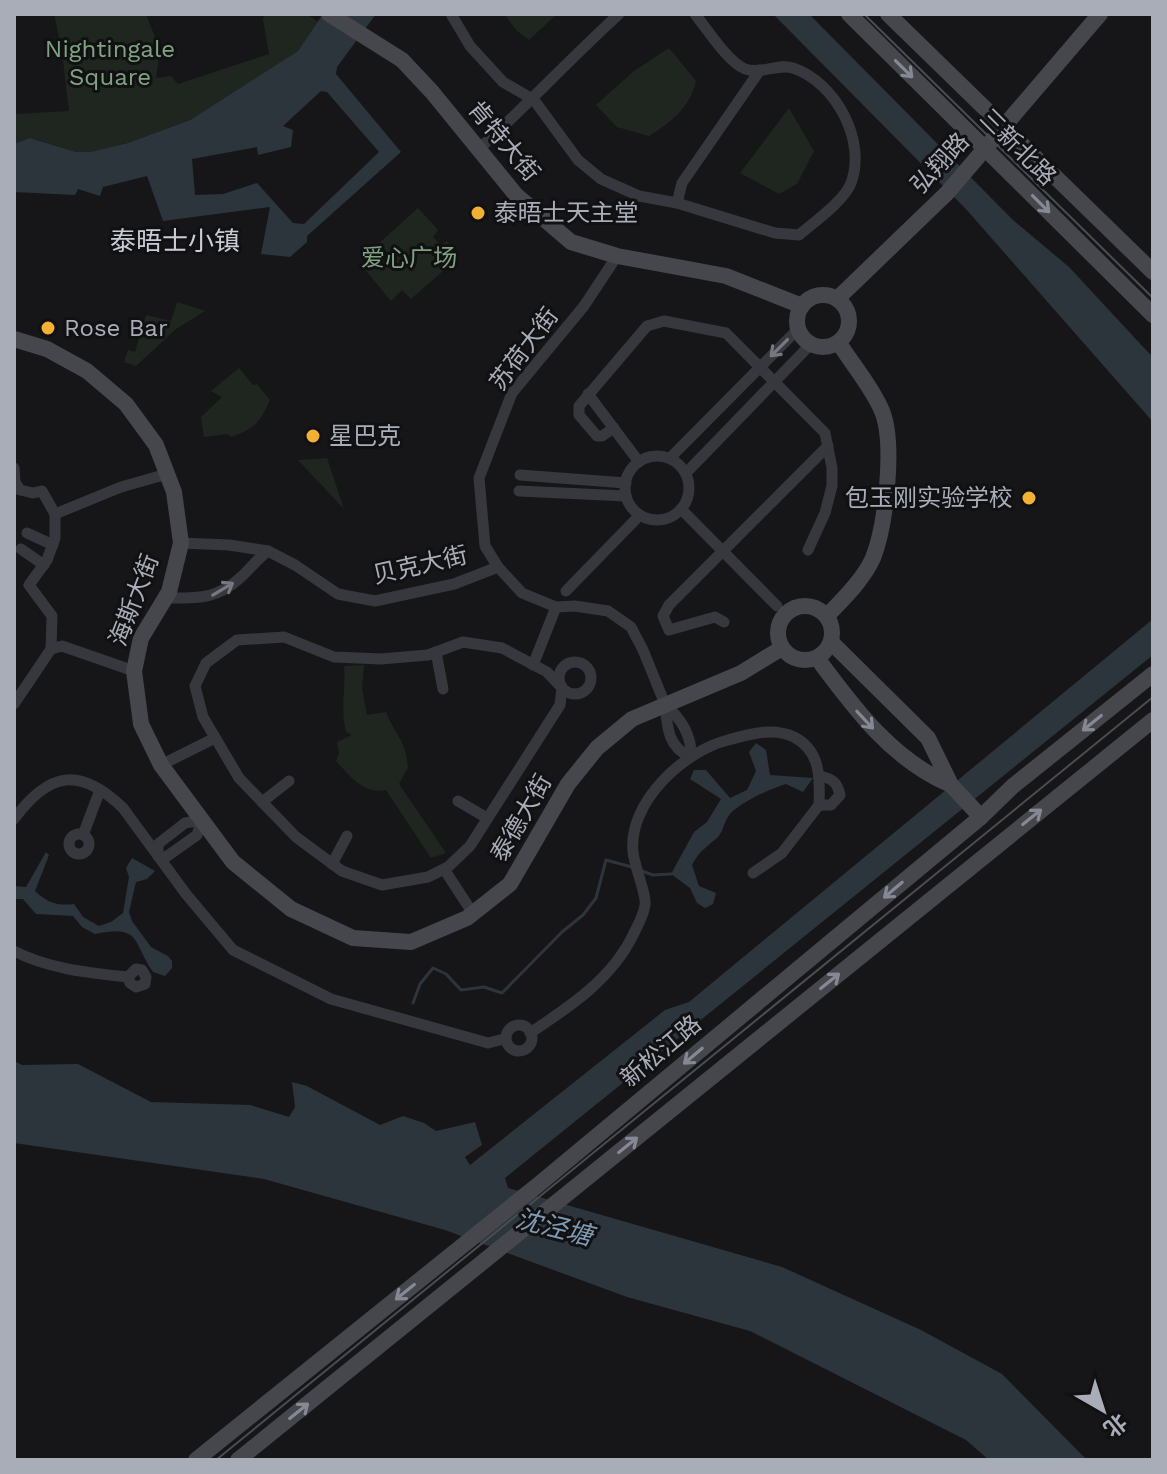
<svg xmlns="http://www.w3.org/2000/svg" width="1167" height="1474" font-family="'Work Sans','Noto Sans SC',sans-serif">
<rect width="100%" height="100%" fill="#161618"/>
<g fill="#1e261f">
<polygon points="54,14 146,14 160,50 156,78 171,76 178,84 269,54 263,19 265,14 307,14 318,22 298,51 190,120 128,143 90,152 76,152 31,138 14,144 14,114 69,111 62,52"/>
<polygon points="504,14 557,14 529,40 517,31"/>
<path d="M669 48 696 81C690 108 671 122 649 136L617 127 596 105 634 71Z"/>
<polygon points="789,108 814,151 797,184 779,194 740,173"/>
<polygon points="418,208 438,230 433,237 441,245 447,241 459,257 411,299 402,290 391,301 361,265 370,258 367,254"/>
<polygon points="177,302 205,311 176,329 136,366 124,362 128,350 135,352 146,315 171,321"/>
<path d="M239 368 253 385 257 384 270 400C259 424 255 428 231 437L228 434 204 437 201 417 222 397 211 391Z"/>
<polygon points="327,458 344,509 298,460"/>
<path d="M364 665 362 689 367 715 386 712C395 735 406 740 408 767L399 784 446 853 431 858 386 790C363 794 351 777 336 761L339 753 337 742 352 735 346 732C340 710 346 689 344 666Z"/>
</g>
<g fill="#2c353c" fill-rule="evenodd">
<path d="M323 14H376L337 67 336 74 401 152 307 236V242L290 257 261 254 270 207 163 221 147 176 103 187 100 196 78 189 75 195 14 192V144L30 138 76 152H90L128 143 190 120 298 51ZM321 91 327 92 379 152 304 224 293 223 257 183 223 194 195 195 192 159 257 147 258 155 291 147 293 130 283 126Z"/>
<polygon points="773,14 809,14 1013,220 1069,267 1146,350 1153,357 1153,422 965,208"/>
<polygon points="1153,619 1153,655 505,1178 508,1188 782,1267 921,1330 1002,1374 1087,1460 989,1460 966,1440 750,1331 627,1297 445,1230 264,1179 14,1143 14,1061 22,1065 78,1064 151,1102 250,1105 289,1117 295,1107 292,1082 307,1086 380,1125 403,1116 424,1123 436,1131 475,1122 482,1145 465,1157 470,1165 665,1010 689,1002"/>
<path d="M756 743 766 750 770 775 813 778 803 792 786 784C770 789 741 802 730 814 724 821 724 830 718 837 708 846 698 852 692 865L699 886 716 893 713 904 705 908 697 903 690 888 671 874 694 832 707 822 721 799 690 779 694 770H706L730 798 747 790 756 771 749 752Z"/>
<path d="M46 852 49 855 35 891C48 903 56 906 74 904L83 917 99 926 111 922 123 913 129 877 126 868 132 858 155 871 147 879 136 882 129 912 132 921 151 947 168 956 172 961V968L165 976 153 972C132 941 141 924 95 934L82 927 73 916 36 914 23 899H14V886L26 887Z"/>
</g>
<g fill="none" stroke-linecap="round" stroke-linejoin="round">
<g stroke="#2c353c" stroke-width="3">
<polyline points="639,870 653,875 671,874"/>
<polyline points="413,1003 420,984 433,968 446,974 461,990 484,987 502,993 562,932 583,915 596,898 606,860 632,867"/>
</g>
<g stroke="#37383d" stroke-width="11">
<path d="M451 14 470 46 503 82 534 100 578 160 601 179 639 196 677 203 775 233 799 235C813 223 845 200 851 183 867 140 835 82 793 68 779 63 760 75 745 69 728 62 706 28 695 14"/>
<path d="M479 149C527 105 571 58 619 14"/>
<polyline points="677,203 682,183 760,70"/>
<polyline points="617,256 584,306 512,393 479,478 485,546 498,567 522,593 556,607 575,606 608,611 631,627 643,650 665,704"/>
<polyline points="588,394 639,462"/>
<polyline points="614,428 602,436 597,436 579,415 579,406 647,326 664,321 726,333 825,433 832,468 832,486 825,513 808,550"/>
<circle cx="657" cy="488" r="32"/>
<polyline points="670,458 798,329"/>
<polyline points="14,468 15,482 20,490 33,493 42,491 55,514 55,538 47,560 29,585 52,616 51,649"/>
<polyline points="686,473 811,344"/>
<polyline points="520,475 626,483"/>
<polyline points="519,491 626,496"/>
<polyline points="681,509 777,606"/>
<polyline points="55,514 121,487 167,474"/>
<polyline points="27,533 53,545"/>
<polyline points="181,543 229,545 268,551 295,565 338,594 375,601 454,584 498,567"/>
<polyline points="21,549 44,565"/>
<polyline points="566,591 640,515"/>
<path d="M165 598C196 598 217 600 241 577 251 568 257 559 268 551"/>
<polyline points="724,622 715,617 669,630 663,616 669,605 828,446"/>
<polygon points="284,637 334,657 381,659 428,655 463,642 502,648 547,672 562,688 560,705 470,846 448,867 428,877 382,885 342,871 296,837 239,778 203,717 195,686 206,663 237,640"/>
<polyline points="436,652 443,689"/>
<circle cx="575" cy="678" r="16"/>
<polyline points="533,665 556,607"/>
<polyline points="14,704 51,649 62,646 134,671"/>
<path d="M665 704C681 719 692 735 691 757 668 748 667 727 665 704Z"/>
<polyline points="161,765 215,738"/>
<polyline points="458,801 487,818"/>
<polyline points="262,802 289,781"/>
<path d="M14 819C49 772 79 766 123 808L186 894 233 950 331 999 488 1043 504 1039"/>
<polygon points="202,820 197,835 166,857 158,856 158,844 185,823"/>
<circle cx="79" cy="844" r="10"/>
<polyline points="83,835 100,790"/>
<polyline points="332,864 347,836"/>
<polyline points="444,869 472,912"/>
<polyline points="753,873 782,853 819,805"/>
<path d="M14 951C48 969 91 973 128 977L130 983 136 987 145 984 146 977 142 970 136 969 128 977"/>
<circle cx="519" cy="1038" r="13"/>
<path d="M530 1033C571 1006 613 978 634 933 638 925 644 914 645 905 647 896 634 865 633 852 628 802 684 751 728 740 749 734 773 727 794 737 821 751 820 778 819 805H831L840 795C837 782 833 779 820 776"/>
</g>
<g stroke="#45474d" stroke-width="16">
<polyline points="329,14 402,60 432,92 516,195 571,242 617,256 726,276 802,306"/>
<polyline points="849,14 1153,315"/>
<polyline points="888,14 1153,272"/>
<circle cx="823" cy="321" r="26"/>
<polyline points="837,299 947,193 1100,14"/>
<polyline points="14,339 47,349 87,371 126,404 156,445 174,492 181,543 169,592 141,638 134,671 141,724 161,765 233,862 291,909 353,938 411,942 467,918 510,884 568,784 597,748 632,719 741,673 782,648"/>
<circle cx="805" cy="633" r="27"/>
<path d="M827 616C843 599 863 580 873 558 886 525 895 443 882 411 872 387 852 364 839 343"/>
<path d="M817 658C854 708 892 760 951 785L928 738 831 642"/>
<polyline points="951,785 981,817"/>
<polyline points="196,1460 538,1185 981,817 1013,786 1153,674"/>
<polyline points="238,1460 1153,720"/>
</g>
<g stroke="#4a4c52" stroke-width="2">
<polyline points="864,14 1153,298"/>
<polyline points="216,1460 1153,697"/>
</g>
</g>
<defs><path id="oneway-shaft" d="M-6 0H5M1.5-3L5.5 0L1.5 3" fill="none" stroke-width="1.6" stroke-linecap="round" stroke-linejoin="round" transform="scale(2)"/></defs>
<g stroke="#858993">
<use href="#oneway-shaft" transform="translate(904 69) rotate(45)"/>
<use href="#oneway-shaft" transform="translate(1041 204) rotate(45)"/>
<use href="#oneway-shaft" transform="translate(865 720) rotate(47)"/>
<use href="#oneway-shaft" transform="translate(1092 723) rotate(141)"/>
<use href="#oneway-shaft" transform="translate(1032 817) rotate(-39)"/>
<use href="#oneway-shaft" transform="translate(893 890) rotate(140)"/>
<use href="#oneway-shaft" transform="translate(830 981) rotate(-39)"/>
<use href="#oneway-shaft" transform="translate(693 1056) rotate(140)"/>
<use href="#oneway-shaft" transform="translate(628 1145) rotate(-39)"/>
<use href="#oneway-shaft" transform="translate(405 1292) rotate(141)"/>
<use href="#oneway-shaft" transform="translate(299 1411) rotate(-39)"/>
</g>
<g stroke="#757881">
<use href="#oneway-shaft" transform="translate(779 348) rotate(135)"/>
<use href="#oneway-shaft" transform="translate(223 589) rotate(-31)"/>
</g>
<g fill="#f2b134" stroke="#111113" stroke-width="3">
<circle cx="478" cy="213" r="8"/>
<circle cx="48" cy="328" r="8"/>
<circle cx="313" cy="436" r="8"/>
<circle cx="1029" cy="498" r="8"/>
</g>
<g text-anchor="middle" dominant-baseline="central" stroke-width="6" stroke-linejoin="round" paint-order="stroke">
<g font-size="24" fill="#7fa381" stroke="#111113">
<text x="110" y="49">Nightingale<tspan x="110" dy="28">Square</tspan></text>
<text x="409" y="258">爱心广场</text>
</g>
<g font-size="24" fill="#a8adb8" stroke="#111113">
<text transform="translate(504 141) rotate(50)">肯特大街</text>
<text transform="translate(1018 147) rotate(45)">三新北路</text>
<text transform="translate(940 163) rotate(-47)">弘翔路</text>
<text transform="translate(524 349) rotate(-53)">苏荷大街</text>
<text transform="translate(420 565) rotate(-13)">贝克大街</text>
<text transform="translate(134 600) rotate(-69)">海斯大街</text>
<text transform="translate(521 818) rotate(-60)">泰德大街</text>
<text transform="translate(661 1051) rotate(-40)">新松江路</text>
</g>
<g font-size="24" fill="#a8adb8" stroke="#111113" text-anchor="start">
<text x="494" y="213">泰晤士天主堂</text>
<text x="64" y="328">Rose Bar</text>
<text x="329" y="436">星巴克</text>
<text x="1013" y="498" text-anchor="end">包玉刚实验学校</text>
</g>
<g font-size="26" fill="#c9ccd4" stroke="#111113">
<text x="175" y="241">泰晤士小镇</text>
</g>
<g font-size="26" font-style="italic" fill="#7f9bb3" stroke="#111113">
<text transform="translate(554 1227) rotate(14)">沈泾塘</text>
</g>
</g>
<rect width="1167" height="1474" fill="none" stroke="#a8adb8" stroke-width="32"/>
<g transform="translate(1103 1410) rotate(141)" stroke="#111113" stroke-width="6" paint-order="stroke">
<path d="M0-6L14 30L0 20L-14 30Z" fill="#a8adb8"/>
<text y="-12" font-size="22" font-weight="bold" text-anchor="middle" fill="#a8adb8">北</text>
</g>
</svg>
